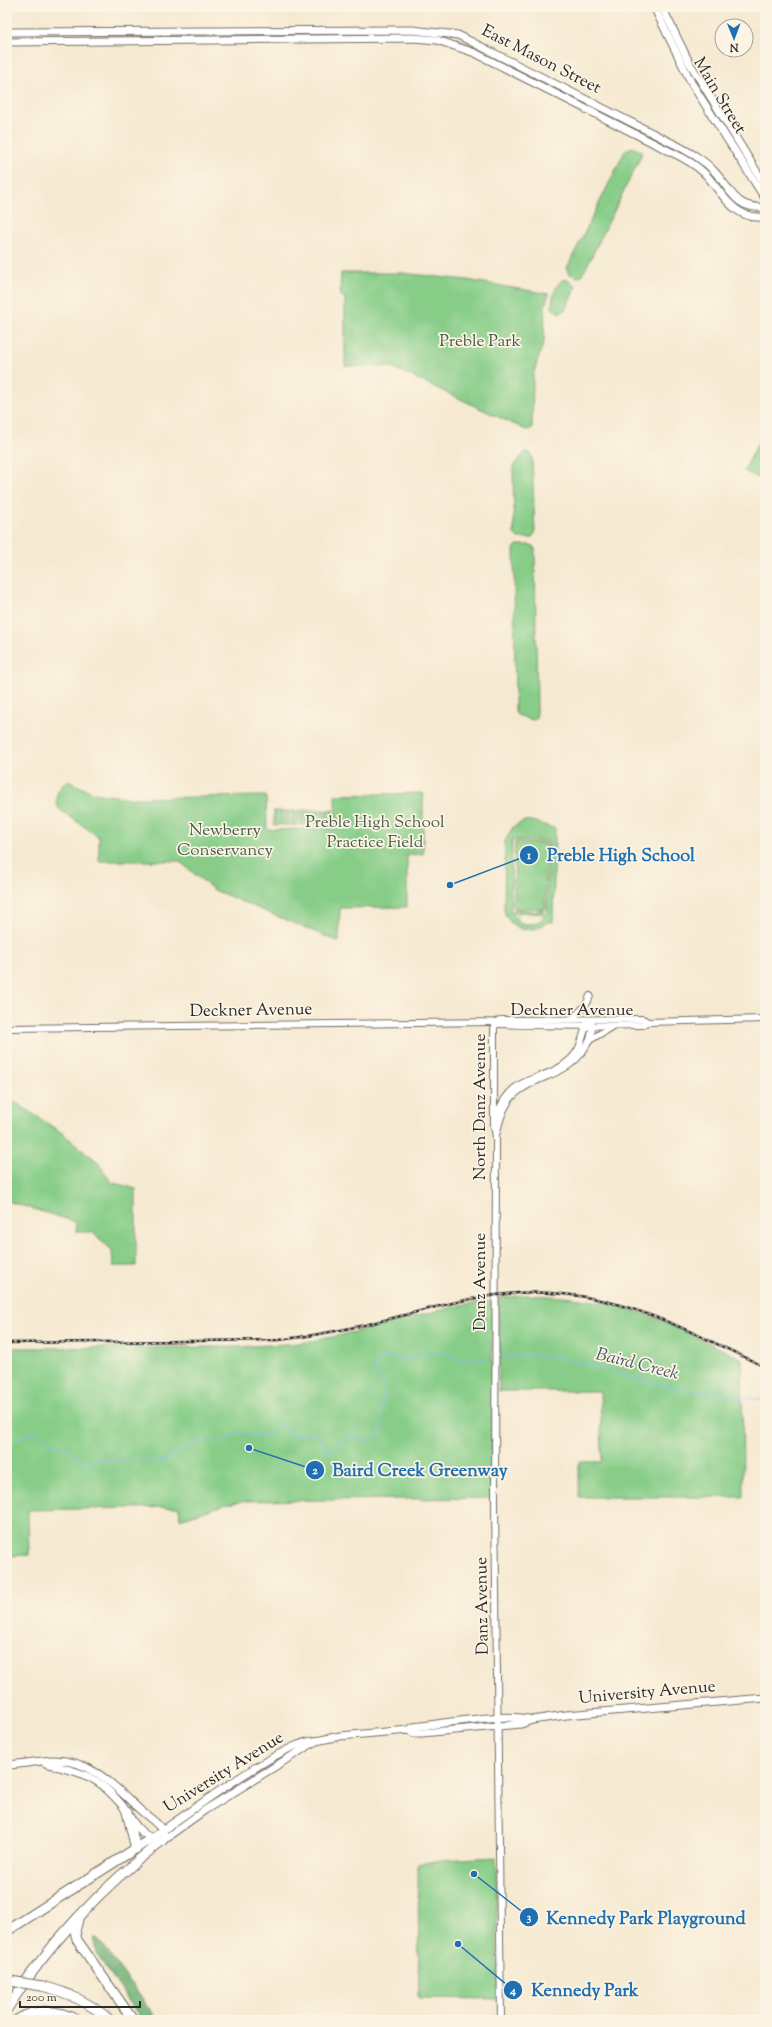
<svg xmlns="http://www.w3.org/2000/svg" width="772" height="2027" font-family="'Sorts Mill Goudy',serif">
<rect width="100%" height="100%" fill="#fcf5e5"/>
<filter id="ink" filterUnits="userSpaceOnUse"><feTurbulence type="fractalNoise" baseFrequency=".025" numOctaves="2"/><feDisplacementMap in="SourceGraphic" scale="8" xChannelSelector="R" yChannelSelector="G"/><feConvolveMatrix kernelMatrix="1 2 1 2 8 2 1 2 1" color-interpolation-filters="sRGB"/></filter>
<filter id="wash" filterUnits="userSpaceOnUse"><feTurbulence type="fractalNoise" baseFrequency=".012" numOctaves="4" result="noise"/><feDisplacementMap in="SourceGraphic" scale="16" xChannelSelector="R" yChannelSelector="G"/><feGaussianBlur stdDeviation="0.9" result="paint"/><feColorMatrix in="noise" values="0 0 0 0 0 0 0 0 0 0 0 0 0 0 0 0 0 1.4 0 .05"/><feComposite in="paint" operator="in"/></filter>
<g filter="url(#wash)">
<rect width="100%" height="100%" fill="#f6e9d1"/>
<g fill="#87cd88" stroke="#597c5a" fill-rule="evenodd">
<polygon points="632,147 641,151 641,156 585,270 581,276 577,277 568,273 567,268 625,151"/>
<polygon points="341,273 402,273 467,280 549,294 545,305 544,341 533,375 532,428 528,430 524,429 392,367 345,366 345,298 340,295"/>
<path d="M565 279 573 283 576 287 565 310 559 313 552 308C551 300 556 281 565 279Z"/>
<polygon points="762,435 765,437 765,481 744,471"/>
<polygon points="526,452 530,453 532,457 535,533 532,538 518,538 514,534 513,466"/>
<polygon points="517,545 532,545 535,549 537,712 536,719 532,720 517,715 515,712 514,549"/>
<path d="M68 781 94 793 130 798 266 796 267 828 269 830 336 828 335 795 423 793V854L407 855V907L340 908 339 942 214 890 179 861H99V837L59 809C53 799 58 786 68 781Z"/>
<polygon points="300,810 307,810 307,825 301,825"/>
<rect x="309" y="810" width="7" height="14"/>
<rect x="318" y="810" width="7" height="14"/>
<rect x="327" y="810" width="6" height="14"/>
<rect x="274" y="811" width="7" height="14"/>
<polygon points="283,811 289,811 290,825 283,825"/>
<rect x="292" y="811" width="6" height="14"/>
<path d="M524 821C536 819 544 827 555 828L553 922H547C531 936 509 930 504 910L505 841 513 827ZM512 840 548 841 547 910C543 922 531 927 519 922L511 912Z"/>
<polygon points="515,842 546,843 545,909 514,908"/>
<polygon points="514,909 538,912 538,910 543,910 543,914 518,912 518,914 513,913"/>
<polygon points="7,1097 62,1133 98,1162 111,1182 136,1189 136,1266 113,1266 112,1250 92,1232 76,1232 76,1222 7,1201"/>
<path d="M526 1295C565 1296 605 1300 642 1313 677 1326 709 1343 742 1359L743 1497H579V1462H602L600 1391H499L498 1298Z"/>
<polygon points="492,1301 492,1495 489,1498 246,1501 227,1504 180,1519 179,1507 28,1510 29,1555 7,1556 7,1348 239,1347 301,1343 342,1335 461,1305"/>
<polygon points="496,1857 498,1999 419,1998 418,1864 442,1860"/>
</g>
<polygon fill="#6db074" stroke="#4c6e50" points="93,1938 97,1938 158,2020 142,2020 97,1955"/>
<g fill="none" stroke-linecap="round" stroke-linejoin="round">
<g stroke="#89baf6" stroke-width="1">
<path d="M503 1358C563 1347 604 1374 660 1385 694 1392 730 1396 765 1400"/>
<path d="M7 1436 18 1438 36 1432 40 1434 50 1443 67 1449 86 1463 90 1464 96 1459H110L127 1462 133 1459H142L153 1462 165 1461 185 1447 202 1441H224L238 1433 267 1436 273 1426 283 1425 289 1435C299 1437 307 1429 316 1433L326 1451 332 1452 344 1438 351 1435 366 1441 378 1437 383 1428C379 1416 380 1407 386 1396L379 1376 372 1369 378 1361 386 1356 402 1360 413 1359 427 1354 444 1353 460 1360 488 1359"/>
</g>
</g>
</g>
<g filter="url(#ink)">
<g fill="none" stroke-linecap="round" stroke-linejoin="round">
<g stroke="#726e65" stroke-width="8">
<g id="minor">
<polyline points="572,1019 586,1005 590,996"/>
<polyline points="496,1022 494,1029 494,1126 496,1137 495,1502 501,2020"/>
<path d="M496 1022 498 1024C547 1026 594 1026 643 1025L648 1022 765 1019"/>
<polyline points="7,1028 496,1022 500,1020 643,1019 648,1022"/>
<polyline points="590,1040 611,1027"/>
<path d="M496 1117C513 1069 544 1085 571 1059 583 1047 581 1036 588 1023"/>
<path d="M496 1135C500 1120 503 1105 515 1094 539 1073 569 1077 586 1046 591 1039 593 1031 591 1023"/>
</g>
</g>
<g stroke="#726e65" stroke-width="9">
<g id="major">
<polyline points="654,7 692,84 765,198"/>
<polyline points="662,7 689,62 765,185"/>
<path d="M7 32 412 30 458 35 678 146C691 153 704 160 714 171 731 189 735 210 765 207"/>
<path d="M7 42 413 38 437 40 475 53 683 158C692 163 701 169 708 177 724 196 735 220 765 217"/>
<polyline points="409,1730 414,1733 422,1733 521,1724 532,1720 566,1715 765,1698"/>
<path d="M45 1763C65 1769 85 1772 102 1785 109 1791 116 1798 122 1805 132 1819 138 1835 156 1839"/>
<path d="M7 1765C22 1764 38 1761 53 1760 89 1759 114 1785 138 1808 146 1816 160 1823 164 1834"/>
<path d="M152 1838C178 1820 290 1737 315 1741"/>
<path d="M163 1840 205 1810 316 1741 340 1736 409 1730 413 1727C442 1724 506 1712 532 1720"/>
</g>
</g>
<g stroke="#726e65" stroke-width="11">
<g id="highway">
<polyline points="127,1812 136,1849"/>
<polyline points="78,1920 75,1931 77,1940 133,2020"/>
<polyline points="7,1931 152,1838"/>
<path d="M42 1986C67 1992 90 2003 110 2020"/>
<path d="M7 2009C47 1945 103 1886 163 1840"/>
<path d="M17 2020C36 2008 58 2009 77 2020"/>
</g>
</g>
<use href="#minor" stroke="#fff" stroke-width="6"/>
<use href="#major" stroke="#fff" stroke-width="7"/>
<use href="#highway" stroke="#fff" stroke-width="9"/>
<g stroke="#2b2b2b" stroke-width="2.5">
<path id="rail" d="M7 1343 279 1340C320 1335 360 1327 401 1316 436 1307 471 1297 507 1294 604 1284 681 1327 765 1367"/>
</g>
<use href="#rail" stroke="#fcf5e5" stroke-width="1" stroke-dasharray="3" stroke-linecap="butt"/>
<g stroke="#726e65" stroke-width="11" stroke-linecap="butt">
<polyline id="highway-bridge" points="10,1981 42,1986"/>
</g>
<use href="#highway-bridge" stroke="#fff" stroke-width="9"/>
</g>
</g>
<g text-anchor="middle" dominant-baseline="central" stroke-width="3.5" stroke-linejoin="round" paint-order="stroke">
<g font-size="17" fill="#2b2b2b" stroke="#fcf5e5">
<text transform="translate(541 60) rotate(27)">East Mason Street</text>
<text transform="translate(719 96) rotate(59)">Main Street</text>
<text transform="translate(251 1011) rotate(-1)">Deckner Avenue</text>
<text x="572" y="1011">Deckner Avenue</text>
<text transform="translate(481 1107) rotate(-90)">North Danz Avenue</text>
<text transform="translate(481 1282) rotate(-90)">Danz Avenue</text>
<text transform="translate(483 1606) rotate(-91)">Danz Avenue</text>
<text transform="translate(647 1693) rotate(-5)">University Avenue</text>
<text transform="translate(224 1773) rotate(-32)">University Avenue</text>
</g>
<g font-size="17" fill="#475c47" stroke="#fcf5e5">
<text x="480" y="342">Preble Park</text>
<text x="375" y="823">Preble High School<tspan x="375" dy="20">Practice Field</tspan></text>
<text x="225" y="831">Newberry<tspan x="225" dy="20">Conservancy</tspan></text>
</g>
<g font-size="18" font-style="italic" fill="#475668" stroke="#fcf5e5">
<text transform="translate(637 1365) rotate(14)">Baird Creek</text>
</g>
</g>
<path fill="none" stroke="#1f6fb2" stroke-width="1.5" d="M450 885L529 855M249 1448L315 1470M474 1874L529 1917M458 1944L513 1990"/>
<g fill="#1f6fb2" stroke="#fcf5e5" stroke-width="1.5">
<circle cx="450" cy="885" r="4"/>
<circle cx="249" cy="1448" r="4"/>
<circle cx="474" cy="1874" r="4"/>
<circle cx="458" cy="1944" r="4"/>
<circle cx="529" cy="855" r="10"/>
<circle cx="315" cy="1470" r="10"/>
<circle cx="529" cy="1917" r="10"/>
<circle cx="513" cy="1990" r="10"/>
</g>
<g font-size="12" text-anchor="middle" font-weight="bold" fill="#fff">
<text x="529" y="859">1</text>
<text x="315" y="1474">2</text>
<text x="529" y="1921">3</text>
<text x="513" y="1994">4</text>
</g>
<g font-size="18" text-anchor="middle" font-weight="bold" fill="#1f6fb2" stroke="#fcf5e5" stroke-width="3.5" stroke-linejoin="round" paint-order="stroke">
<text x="621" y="861">Preble High School</text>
<text x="420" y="1476">Baird Creek Greenway</text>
<text x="646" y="1924">Kennedy Park Playground</text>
<text x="585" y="1996">Kennedy Park</text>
</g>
<rect width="772" height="2027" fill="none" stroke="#fcf5e5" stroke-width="24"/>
<g transform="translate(734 38) rotate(179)"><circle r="19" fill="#fcf5e5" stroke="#a8a49b"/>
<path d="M0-3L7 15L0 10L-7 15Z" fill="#1f6fb2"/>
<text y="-6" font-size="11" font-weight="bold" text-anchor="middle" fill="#2b2b2b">N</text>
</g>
<path d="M20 2001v6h120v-6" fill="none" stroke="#2b2b2b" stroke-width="2"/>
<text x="26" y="2001" font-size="12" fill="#2b2b2b" stroke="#fcf5e5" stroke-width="3" paint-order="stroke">200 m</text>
</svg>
